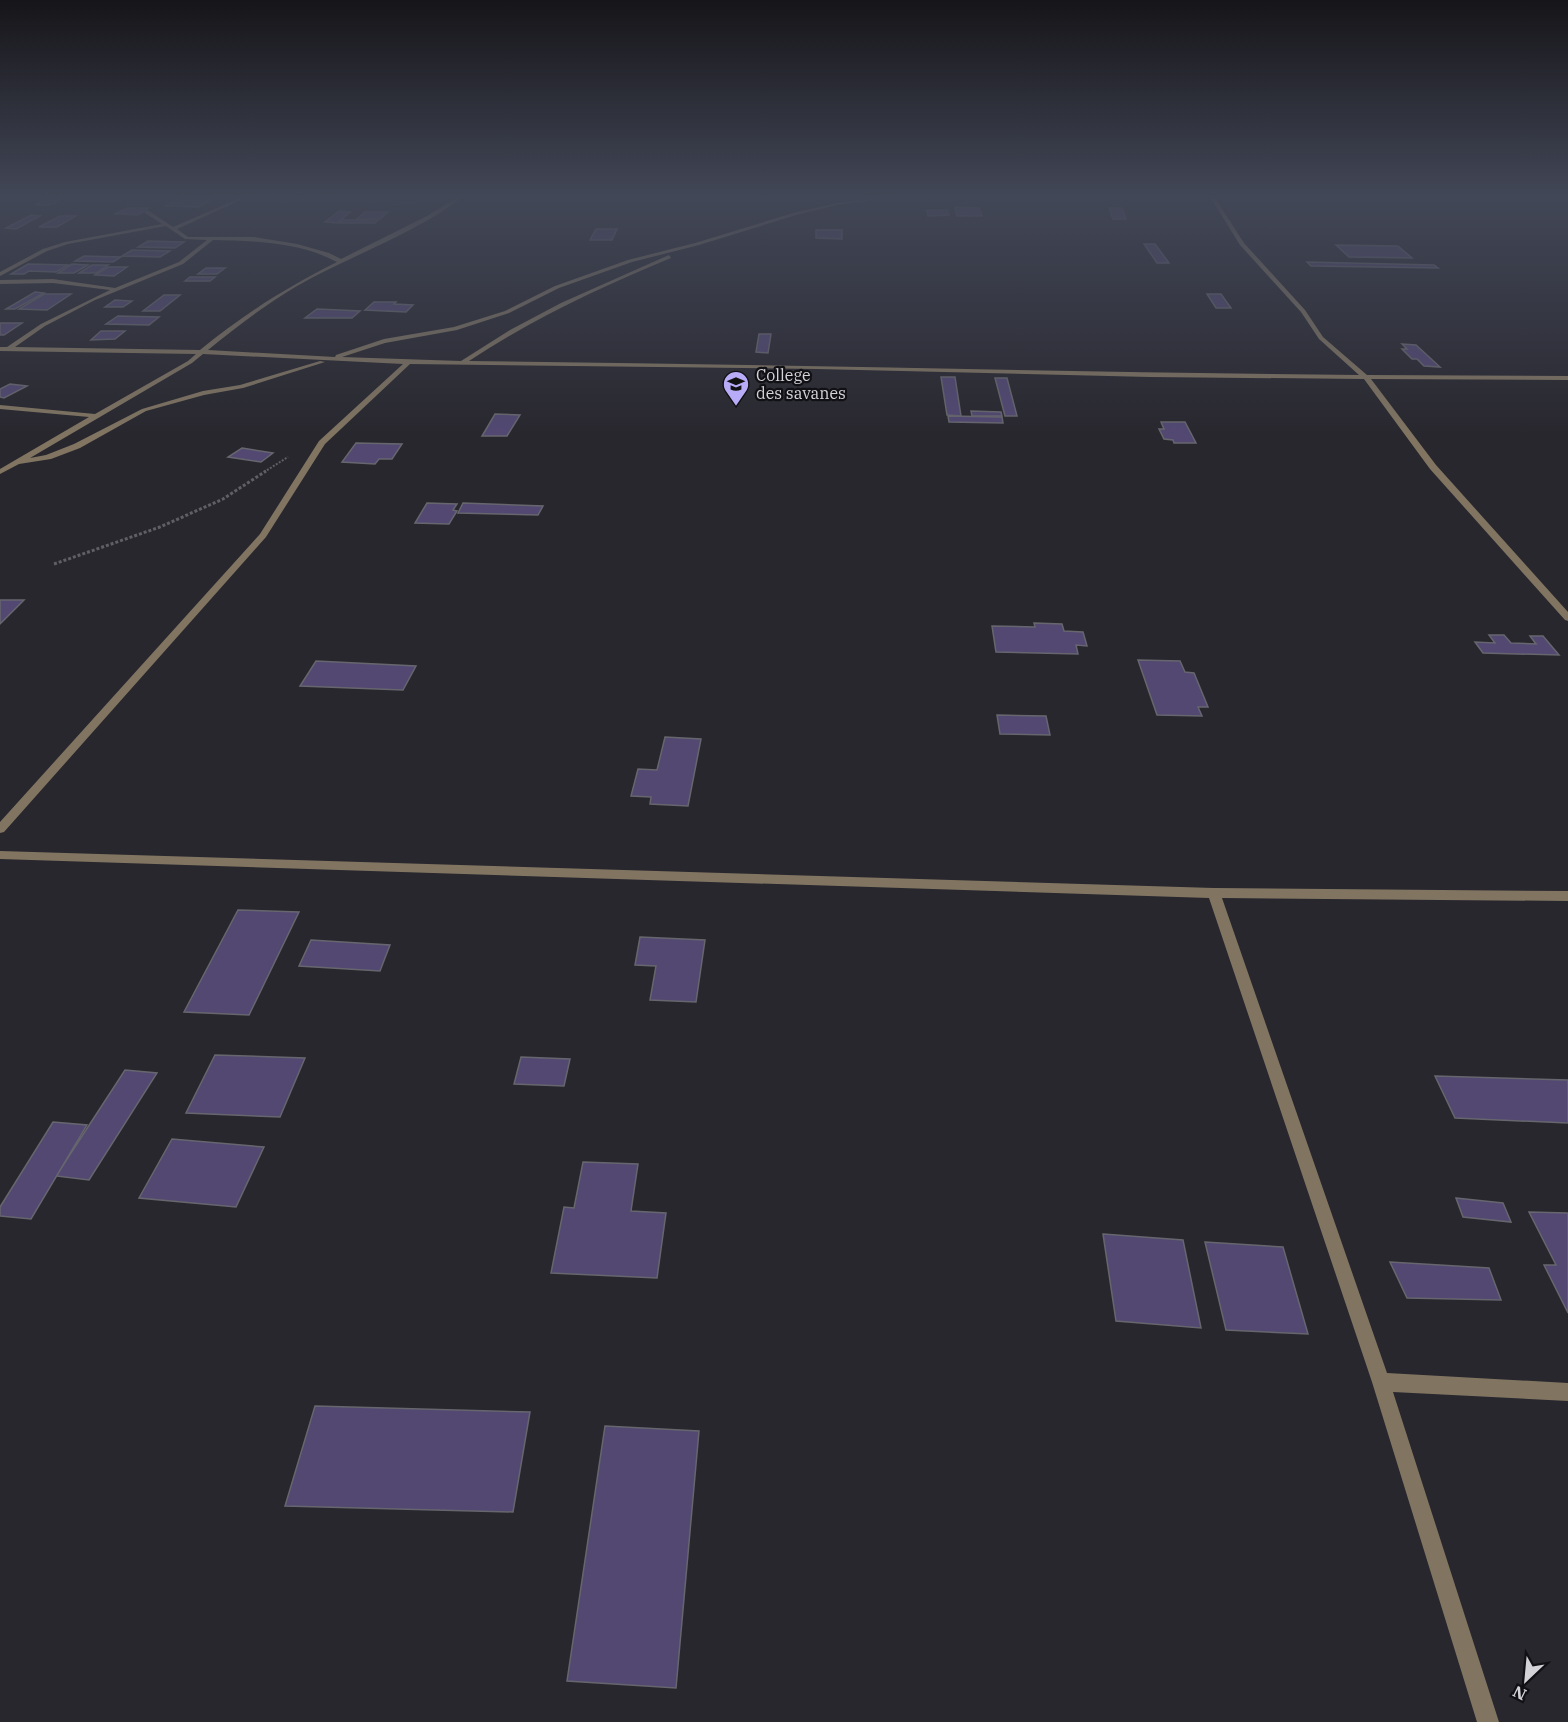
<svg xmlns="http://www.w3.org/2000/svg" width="1568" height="1722" font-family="'IBM Plex Serif',serif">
<rect width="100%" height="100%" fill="#28272e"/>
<g fill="#524872" stroke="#67666e" stroke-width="1.5">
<polygon points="55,195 69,195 49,205 35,205"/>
<polygon points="933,195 975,196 976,199 933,198"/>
<polygon points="179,198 212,199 199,207 166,206"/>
<polygon points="955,207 979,208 982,216 957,216"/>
<polygon points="127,208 149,208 138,215 115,214"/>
<polygon points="1109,208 1122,208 1126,219 1113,219"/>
<polygon points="927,210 947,210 949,215 928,216"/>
<polygon points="339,211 350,212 337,223 325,222"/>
<polygon points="365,212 388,212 380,219 357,219"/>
<polygon points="31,215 40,216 16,229 6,228"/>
<polygon points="60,216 76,216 57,227 39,227"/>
<polygon points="342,220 378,220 375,223 339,223"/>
<polygon points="596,229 617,229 612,240 590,240"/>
<polygon points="816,230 842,230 842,239 816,238"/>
<polygon points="148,241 184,242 175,248 138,247"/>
<polygon points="1144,244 1155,244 1169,263 1157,263"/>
<polygon points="1336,245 1398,246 1412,258 1349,257"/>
<polygon points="132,250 170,251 160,257 122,256"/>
<polygon points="84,256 121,257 113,262 75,261"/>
<polygon points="1307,262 1434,265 1438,268 1311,266"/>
<polygon points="28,264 68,265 56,272 29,271 24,274 11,274"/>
<polygon points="72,264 88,265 74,273 58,273"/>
<polygon points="92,265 108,265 96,273 79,273"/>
<polygon points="108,267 127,267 114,276 95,275"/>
<polygon points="206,268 225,268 217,274 198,274"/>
<polygon points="190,277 215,277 210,281 185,281"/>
<polygon points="35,292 44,293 15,309 6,309"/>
<polygon points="44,294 71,294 47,310 19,309"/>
<polygon points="1207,294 1221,294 1231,308 1216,308"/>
<polygon points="164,295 180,295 160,311 143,311"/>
<polygon points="115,300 132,301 123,307 105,307"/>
<polygon points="374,302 396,302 394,304 413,305 406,312 365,310"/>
<polygon points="317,309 360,311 352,318 305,318"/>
<polygon points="118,316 159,317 149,325 106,324"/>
<polygon points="0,323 22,323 4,335 0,335"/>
<polygon points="101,331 125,331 115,339 91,340"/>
<polygon points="759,334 771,334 768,353 756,352"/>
<polygon points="1402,344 1416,345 1440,367 1424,366 1417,359 1412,359 1402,349 1407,349"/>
<polygon points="941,377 955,377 961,416 947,415"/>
<polygon points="995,378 1007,378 1017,416 1005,416"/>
<polygon points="10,384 27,386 4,398 0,397 0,389"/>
<polygon points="971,411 1001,412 1002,416 972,416"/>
<polygon points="495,414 520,415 507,436 482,436"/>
<polygon points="948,416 1002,417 1003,423 949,422"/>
<polygon points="1161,422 1185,422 1196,443 1174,443 1173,440 1164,439 1159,429 1164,429"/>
<polygon points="356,443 402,444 392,459 379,459 375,464 342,462"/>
<polygon points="242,448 273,453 261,462 228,457"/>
<polygon points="427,503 457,504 453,510 457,511 449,524 415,523"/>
<polygon points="463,503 543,506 538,515 458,513"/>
<polygon points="0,600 24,600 0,624"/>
<polygon points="1034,623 1062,624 1064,631 1083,632 1087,646 1076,645 1078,654 996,652 992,626 1035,627"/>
<polygon points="1489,635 1504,635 1511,643 1536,644 1530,636 1543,636 1559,655 1483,653 1475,642 1495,643"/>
<polygon points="1138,660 1180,661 1185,672 1194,673 1208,707 1198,707 1202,716 1157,715"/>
<polygon points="316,661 416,666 403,690 300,686"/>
<polygon points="997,715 1046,716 1050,735 1000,734"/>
<polygon points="665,737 701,739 688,806 650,804 651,797 631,796 638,769 657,770"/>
<polygon points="238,910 299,912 249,1015 184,1012"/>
<polygon points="640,937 705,940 696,1002 650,1000 656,966 635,965"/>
<polygon points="311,940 390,945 380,971 299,966"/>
<polygon points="215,1055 305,1058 280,1117 186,1113"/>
<polygon points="521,1057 570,1059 564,1086 514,1084"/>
<polygon points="125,1070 157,1073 89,1180 56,1176"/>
<polygon points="1435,1076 1568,1080 1568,1123 1455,1118"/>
<polygon points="53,1122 87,1125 31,1219 0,1216 0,1207"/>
<polygon points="172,1139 264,1147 236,1207 139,1198"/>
<polygon points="583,1162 638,1164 631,1211 666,1213 657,1278 551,1273 564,1207 574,1208"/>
<polygon points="1456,1198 1503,1203 1511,1222 1463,1217"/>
<polygon points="1529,1212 1568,1213 1568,1313 1544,1265 1556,1265"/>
<polygon points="1103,1234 1183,1240 1201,1328 1116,1321"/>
<polygon points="1205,1242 1283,1247 1308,1334 1226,1330"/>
<polygon points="1390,1262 1489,1268 1501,1300 1407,1298"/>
<polygon points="315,1406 530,1412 513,1512 285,1506"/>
<polygon points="605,1426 699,1431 676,1688 567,1681"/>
</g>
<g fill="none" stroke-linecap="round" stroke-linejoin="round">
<polyline stroke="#605f66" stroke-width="1.5" stroke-dasharray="2 1.5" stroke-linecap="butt" points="266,201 343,198 414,203"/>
<polyline stroke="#605f66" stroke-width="2" stroke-dasharray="2 1.5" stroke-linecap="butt" points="264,472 288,457"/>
<polyline stroke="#605f66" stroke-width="3" stroke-dasharray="3 2" stroke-linecap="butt" points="54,564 160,527 223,499 266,471"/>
<g fill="#817562" fill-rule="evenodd">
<path d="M247 195H252L177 229 188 237H254L297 244 329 253 341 259 427 216 461 195H465C416 234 351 255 297 286 265 305 236 327 208 350L335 357 336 355 384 339 454 327 505 311 555 286 628 260 695 243 793 213 837 203 905 195 837 205 796 215 699 245 632 262 559 288 509 313 457 330 385 343 342 357 461 361 510 330 561 303 669 255 671 258C601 287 532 319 469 361 766 364 1062 372 1359 375L1319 339 1301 312 1240 245 1209 195H1213L1244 243 1305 310 1323 337 1367 375 1568 376V380L1371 379 1436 465 1568 612V621L1565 620 1430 469 1364 379 1150 377 817 369 410 364 325 444 266 537 4 832 0 833V822L260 534 319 441 403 364 203 354 192 363 30 458 46 455 74 444 142 409 203 391 240 385 320 361 325 362 243 388 204 395 146 411 80 448 51 459 19 464 0 474V469L89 417 0 409V405L95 414 188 361 196 354 0 351V347H7L41 324 110 290 53 283 0 284V280L53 279 115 288 179 262 207 240 185 239 166 226 68 244 47 251 2 275 0 276V272L43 249 65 242 162 224 145 213V211H149L173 227ZM213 240C254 241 300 242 337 262 287 287 244 314 200 350L15 347 45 326 95 300 183 264Z"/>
<polygon points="0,851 1214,888 1568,891 1568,901 1222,898 1387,1373 1568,1383 1568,1401 1393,1392 1499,1722 1477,1722 1372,1382 1209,898 0,859"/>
</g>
</g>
<linearGradient id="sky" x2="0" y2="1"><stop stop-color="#161519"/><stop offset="0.45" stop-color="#424757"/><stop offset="1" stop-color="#424757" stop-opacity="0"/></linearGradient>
<rect width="1568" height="436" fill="url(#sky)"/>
<defs>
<g id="university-pin" transform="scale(1.35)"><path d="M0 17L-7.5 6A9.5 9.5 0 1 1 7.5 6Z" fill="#b8abf7" stroke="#111014"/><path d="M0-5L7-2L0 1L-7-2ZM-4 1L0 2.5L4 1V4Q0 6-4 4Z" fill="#111"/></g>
</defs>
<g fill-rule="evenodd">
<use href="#university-pin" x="736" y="384"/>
</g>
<g text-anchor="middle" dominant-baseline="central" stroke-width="4.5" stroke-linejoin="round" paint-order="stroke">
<g font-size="16" fill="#d4d3d8" stroke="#111014" text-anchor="start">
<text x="756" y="375">College<tspan x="756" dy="18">des savanes</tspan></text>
</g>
</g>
<g transform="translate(1526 1680) rotate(206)" stroke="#111014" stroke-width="4.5" paint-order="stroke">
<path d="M0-4.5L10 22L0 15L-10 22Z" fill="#d4d3d8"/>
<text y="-9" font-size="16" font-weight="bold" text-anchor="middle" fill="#d4d3d8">N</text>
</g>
</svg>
